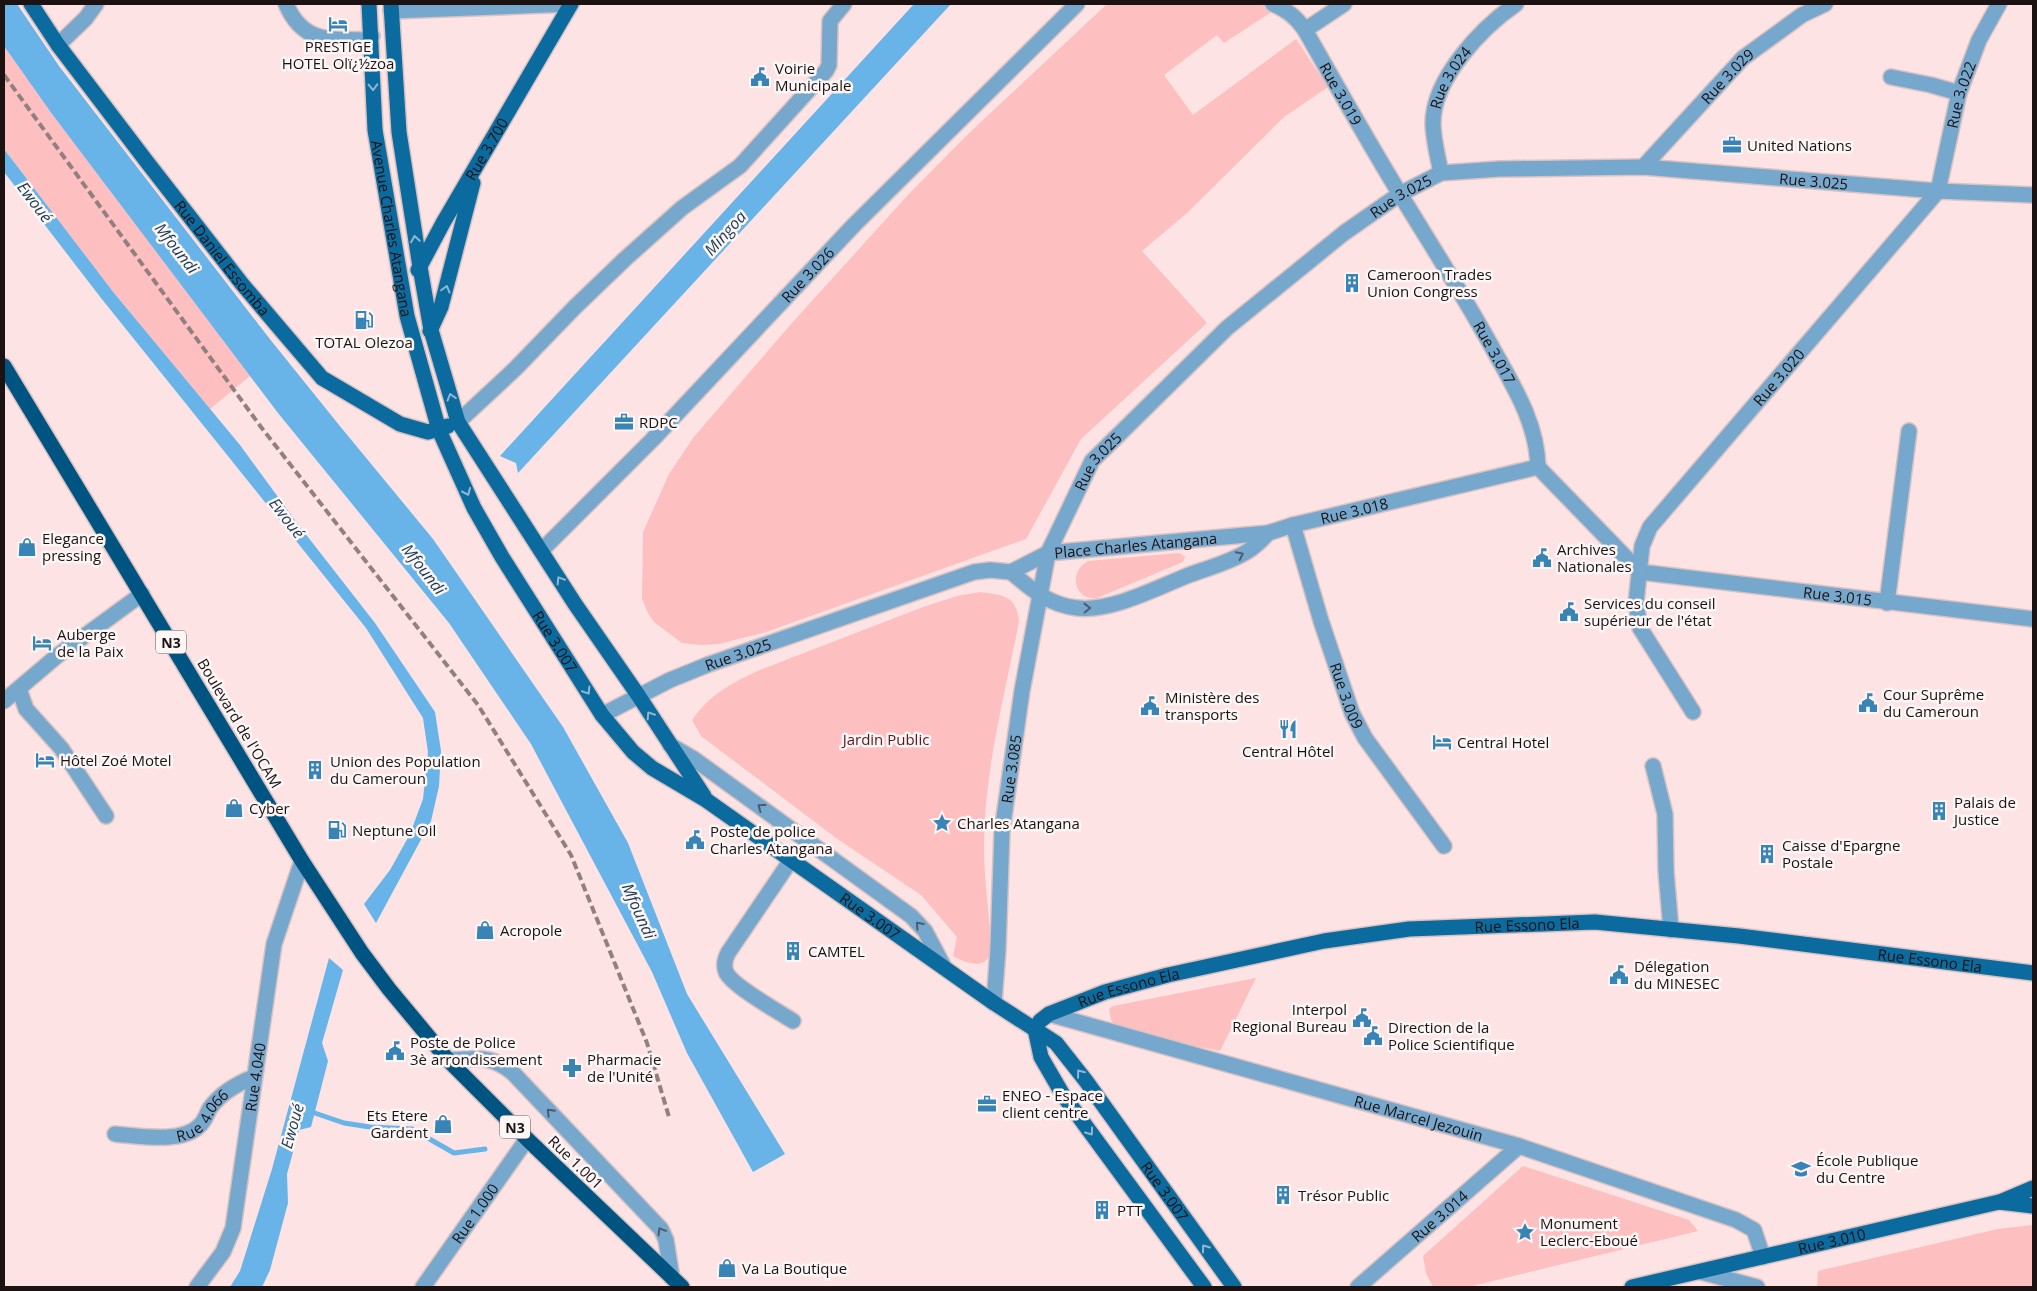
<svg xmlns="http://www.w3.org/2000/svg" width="2037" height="1291" font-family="'Open Sans',sans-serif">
<rect width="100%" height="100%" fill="#fde3e3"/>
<g fill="#fdbfc0">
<polygon points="1107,4 1260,4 1270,7 1270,13 1224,43 1217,35 1164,75 1193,115 1296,39 1328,87 1284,117 1187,213 1142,251 1207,323 1081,439 1026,539 766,632 719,644 701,645 682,643 654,622 648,613 642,599 643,532 669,474 693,438 792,323 907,196 966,136"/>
<polygon points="4,46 52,114 250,376 210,409 114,293 4,149"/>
<path d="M1179 553 1185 557 1183 562 1097 598C1074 601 1068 572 1088 561Z"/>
<path d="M980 592C1003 595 1016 595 1019 621 1005 695 984 770 984 846 984 881 990 917 991 952 985 971 965 963 953 956L957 937 921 895 836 838 701 736 692 720C709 695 733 682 760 670L923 607 957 596Z"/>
<polygon points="1256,978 1220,1051 1150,1037 1117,1028 1111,1020 1109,1009 1113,1006"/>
<polygon points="1523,1166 1689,1220 1698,1231 1468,1287 1433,1287 1426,1273 1423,1256"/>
<polygon points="2033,1225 2033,1287 1817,1286 1818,1271 1998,1229"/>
</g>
<g fill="#68b3e8">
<polygon points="4,4 17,4 59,66 269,338 339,425 433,539 563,727 628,843 687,994 785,1154 753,1172 687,1053 652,972 531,744 449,623 278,413 52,114 4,46"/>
<polygon points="914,4 951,4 518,473 516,463 500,456"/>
<polygon points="4,149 114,293 240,445 297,523 375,623 435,712 441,751 439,786 431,821 376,923 364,904 390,870 410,834 423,799 428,752 423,718 366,628 101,298 4,172"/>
<polygon points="329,958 343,970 322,1043 328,1061 311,1127 299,1130 287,1174 288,1203 270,1270 262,1287 230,1287 240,1271 272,1169"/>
</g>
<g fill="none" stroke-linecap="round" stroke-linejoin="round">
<polyline stroke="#68b3e8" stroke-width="5" points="309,1111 344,1123 370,1127 412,1129 454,1153 485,1149"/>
<g stroke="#d9c2c2" stroke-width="18">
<g id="minor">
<path d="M286 4C303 44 330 39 368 40L372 36"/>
<path id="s1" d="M1273 4C1287 10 1296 17 1305 30 1336 85 1367 140 1400 194 1431 245 1464 296 1493 349 1514 387 1537 423 1538 467"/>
<polyline points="391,11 571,4"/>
<polyline points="1305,30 1344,4"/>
<polyline points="58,45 86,18 96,4"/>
<polyline points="1891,77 1931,85 1959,93"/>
<path id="s2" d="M1643 167 1743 58 1802 15 1825 4"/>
<path id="s3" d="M1441 173C1438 157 1433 139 1433 123 1433 79 1481 28 1516 4"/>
<polyline points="458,422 515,369 575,307 625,259 682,208 740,166 826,71 829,65 830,21 844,4"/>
<path id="s4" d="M1293 525 1321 621 1352 713 1365 738 1444 846"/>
<path id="s5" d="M541 551 652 440 854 225 1077 4"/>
<path d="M1011 572C1031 589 1049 605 1077 608 1111 612 1156 588 1189 575 1208 568 1231 562 1248 551 1256 546 1262 540 1268 533"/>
<path id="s6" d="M1640 572 2033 619"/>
<polyline points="1887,603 1909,431"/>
<polyline points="19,689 26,709 61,748 106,816"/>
<polyline points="4,701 57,656 142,594"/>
<path id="s7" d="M1693 712 1640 628 1636 603 1642 546 1650 527 1938 191 1959 93 1979 40 1999 4"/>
<path id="s8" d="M602 715 670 680 707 665 974 572 990 570 1011 572 1048 553 1268 533 1293 525 1538 467 1640 572"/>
<polyline points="670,745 694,759 911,916 925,931 944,967"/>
<polyline points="1653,766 1665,814 1666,871 1671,930"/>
<path d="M791 860 728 953C725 959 723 965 726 972 731 985 779 1012 793 1021"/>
<path id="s9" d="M994 1003 998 949 1002 831 1022 691 1048 553 1092 461 1227 328 1344 233 1400 194 1441 173 1499 169 1643 167 1938 191 2033 195"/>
<path id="s10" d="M1049 1014 1519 1146 1736 1220 1754 1230 1763 1257"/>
<path d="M448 1060C475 1059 490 1054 513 1073L661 1229 666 1240 672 1278"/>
<path id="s11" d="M115 1134C138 1136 183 1144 200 1125 205 1121 207 1113 210 1108 221 1093 236 1084 254 1077"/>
<polyline points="1701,1272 1757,1287"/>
<path id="s12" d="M197 1287 223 1252 233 1228 274 944 302 861"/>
<path id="s13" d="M423 1287 527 1139"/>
<path id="s14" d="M1358 1287 1519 1146"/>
</g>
</g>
<g stroke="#d9c2c2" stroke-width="18">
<g id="major">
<path id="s15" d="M31 4 58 45 147 162 242 284 322 378 400 424 428 432 448 426"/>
<path id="s16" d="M369 4 375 130 407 316 439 430 474 508 502 557 602 715 633 752 652 768 706 800 994 1003 1056 1043 1086 1081 1234 1287"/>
<polyline points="391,4 399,132 420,267 431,330 458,422 575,604 638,695 704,796"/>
<path id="s17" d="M418 270 443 223 571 4"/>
<polyline points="430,331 441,307 473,183"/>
<path id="s18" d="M1035 1029 1040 1021 1049 1014 1105 992 1168 975 1324 941 1409 929 1595 922 1739 936 2033 973"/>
<polyline points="1035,1029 1041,1057 1063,1095 1204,1287"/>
<polyline points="2000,1202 2033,1188"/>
<path id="s19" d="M1632 1287 1999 1202 2033 1206"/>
</g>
</g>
<g stroke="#d9c2c2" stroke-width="18">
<polyline id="highway" points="4,366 302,861 362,953 389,989 448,1060 527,1139 682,1287"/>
</g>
<use href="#minor" stroke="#76a7cc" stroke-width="15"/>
<use href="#major" stroke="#0b6b9f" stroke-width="15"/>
<use href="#highway" stroke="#005481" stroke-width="15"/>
<polyline stroke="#927f7f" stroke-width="4" stroke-dasharray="8 4" stroke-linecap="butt" points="4,75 261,427 478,705 571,855 647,1043 669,1117"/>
</g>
<defs><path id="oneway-chevron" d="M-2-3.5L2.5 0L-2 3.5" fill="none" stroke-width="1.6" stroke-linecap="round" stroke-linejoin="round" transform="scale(1.25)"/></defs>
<g stroke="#90b7cf">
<use href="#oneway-chevron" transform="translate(373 87) rotate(88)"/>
<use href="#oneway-chevron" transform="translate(415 239) rotate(-99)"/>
<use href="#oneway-chevron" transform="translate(446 289) rotate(-75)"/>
<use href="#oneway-chevron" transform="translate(451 397) rotate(-107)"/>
<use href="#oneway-chevron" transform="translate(467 492) rotate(66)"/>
<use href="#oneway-chevron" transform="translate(560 580) rotate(-122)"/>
<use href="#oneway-chevron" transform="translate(587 691) rotate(58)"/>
<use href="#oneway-chevron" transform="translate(650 715) rotate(-123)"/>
<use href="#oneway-chevron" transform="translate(1080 1073) rotate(-128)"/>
<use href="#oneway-chevron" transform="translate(1090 1132) rotate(54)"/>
<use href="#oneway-chevron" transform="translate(1205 1248) rotate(-126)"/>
</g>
<g stroke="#4a5c6f">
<use href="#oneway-chevron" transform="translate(1240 555) rotate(-26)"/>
<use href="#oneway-chevron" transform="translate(1087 608) rotate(-1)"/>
<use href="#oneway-chevron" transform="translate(761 807) rotate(-144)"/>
<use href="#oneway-chevron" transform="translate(919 925) rotate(-132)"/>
<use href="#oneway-chevron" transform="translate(550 1112) rotate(-134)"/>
<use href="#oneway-chevron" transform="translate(661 1231) rotate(-121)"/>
</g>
<defs>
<g id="hotel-bare" transform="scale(1.5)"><path d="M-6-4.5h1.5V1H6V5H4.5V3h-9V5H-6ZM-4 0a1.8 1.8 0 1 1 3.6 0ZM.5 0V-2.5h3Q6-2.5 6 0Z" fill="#3884b7" stroke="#fcf6f6" stroke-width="2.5" paint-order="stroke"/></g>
<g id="civic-bare" transform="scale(1.5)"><path d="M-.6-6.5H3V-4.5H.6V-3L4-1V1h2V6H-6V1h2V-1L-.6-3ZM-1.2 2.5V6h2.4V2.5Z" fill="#3884b7" stroke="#fcf6f6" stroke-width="2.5" paint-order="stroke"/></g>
<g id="office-bare" transform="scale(1.5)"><path d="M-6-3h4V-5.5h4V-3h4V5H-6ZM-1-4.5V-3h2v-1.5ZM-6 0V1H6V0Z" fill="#3884b7" stroke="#fcf6f6" stroke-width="2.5" paint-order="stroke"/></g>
<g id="building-bare" transform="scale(1.5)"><path d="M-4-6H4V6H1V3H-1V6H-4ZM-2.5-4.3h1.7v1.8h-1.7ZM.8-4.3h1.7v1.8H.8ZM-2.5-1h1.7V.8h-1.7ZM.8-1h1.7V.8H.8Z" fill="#3884b7" stroke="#fcf6f6" stroke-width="2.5" paint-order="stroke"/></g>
<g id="fuel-bare" transform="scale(1.5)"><path d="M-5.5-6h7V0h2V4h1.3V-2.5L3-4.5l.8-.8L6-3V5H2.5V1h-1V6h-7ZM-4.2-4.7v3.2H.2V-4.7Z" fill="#3884b7" stroke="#fcf6f6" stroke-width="2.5" paint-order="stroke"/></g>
<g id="shop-bare" transform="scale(1.5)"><path d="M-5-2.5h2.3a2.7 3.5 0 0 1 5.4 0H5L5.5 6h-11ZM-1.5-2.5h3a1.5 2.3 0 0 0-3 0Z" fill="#3884b7" stroke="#fcf6f6" stroke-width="2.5" paint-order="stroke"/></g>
<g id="restaurant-bare" transform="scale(1.5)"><path d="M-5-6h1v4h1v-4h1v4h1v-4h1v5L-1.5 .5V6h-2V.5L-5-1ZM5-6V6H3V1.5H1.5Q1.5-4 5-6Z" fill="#3884b7" stroke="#fcf6f6" stroke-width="2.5" paint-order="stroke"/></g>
<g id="sight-bare" transform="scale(1.5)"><path d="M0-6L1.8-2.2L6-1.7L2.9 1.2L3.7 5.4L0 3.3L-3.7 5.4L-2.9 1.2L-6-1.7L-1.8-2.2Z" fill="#3884b7" stroke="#fcf6f6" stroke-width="2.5" paint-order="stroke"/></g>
<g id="pharmacy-bare" transform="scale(1.5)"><path d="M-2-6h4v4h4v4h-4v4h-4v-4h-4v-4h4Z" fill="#3884b7" stroke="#fcf6f6" stroke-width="2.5" paint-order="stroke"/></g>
<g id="school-bare" transform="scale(1.5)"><path d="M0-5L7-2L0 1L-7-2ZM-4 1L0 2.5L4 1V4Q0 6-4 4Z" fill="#3884b7" stroke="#fcf6f6" stroke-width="2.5" paint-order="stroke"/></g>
</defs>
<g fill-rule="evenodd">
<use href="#hotel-bare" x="338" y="24"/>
<use href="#civic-bare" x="760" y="77"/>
<use href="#office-bare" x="1732" y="145"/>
<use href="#building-bare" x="1352" y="283"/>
<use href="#fuel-bare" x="364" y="320"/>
<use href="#office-bare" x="624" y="422"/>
<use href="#shop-bare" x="27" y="547"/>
<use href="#civic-bare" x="1542" y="558"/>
<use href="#civic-bare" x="1569" y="612"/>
<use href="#hotel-bare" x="42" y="643"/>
<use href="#civic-bare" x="1868" y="703"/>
<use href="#civic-bare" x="1150" y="706"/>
<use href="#restaurant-bare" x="1288" y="729"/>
<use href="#hotel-bare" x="1442" y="742"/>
<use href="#hotel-bare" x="45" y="760"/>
<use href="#building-bare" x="315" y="770"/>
<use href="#shop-bare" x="234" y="808"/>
<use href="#building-bare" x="1939" y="811"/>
<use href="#sight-bare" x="942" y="823"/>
<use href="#fuel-bare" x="337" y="830"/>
<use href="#civic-bare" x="695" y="840"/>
<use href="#building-bare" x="1767" y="854"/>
<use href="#shop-bare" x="485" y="930"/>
<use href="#building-bare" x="793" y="951"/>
<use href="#civic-bare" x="1619" y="975"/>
<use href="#civic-bare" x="1362" y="1018"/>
<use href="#civic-bare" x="1373" y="1036"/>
<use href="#civic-bare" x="395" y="1051"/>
<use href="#pharmacy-bare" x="572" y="1068"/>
<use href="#office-bare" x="987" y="1104"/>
<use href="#shop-bare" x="443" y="1124"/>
<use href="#school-bare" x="1801" y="1169"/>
<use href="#building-bare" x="1283" y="1195"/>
<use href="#building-bare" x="1102" y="1210"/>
<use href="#sight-bare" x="1525" y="1232"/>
<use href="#shop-bare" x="727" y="1268"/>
</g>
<g text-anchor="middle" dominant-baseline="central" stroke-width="5" stroke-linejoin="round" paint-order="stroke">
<g fill="#fcf6f6" stroke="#605656" stroke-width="1">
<rect x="156" y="630.5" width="30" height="23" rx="4"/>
<rect x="500" y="1115.5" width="30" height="23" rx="4"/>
</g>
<g font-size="14" font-weight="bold" fill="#1d1212">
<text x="171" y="642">N3</text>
<text x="515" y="1127">N3</text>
</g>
<g font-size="15" fill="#1d1212" stroke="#fcf6f6" text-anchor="start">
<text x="338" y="46" text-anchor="middle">PRESTIGE<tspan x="338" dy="17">HOTEL Olï¿½zoa</tspan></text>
<text x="775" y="68">Voirie<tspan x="775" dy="17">Municipale</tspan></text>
<text x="1747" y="145">United Nations</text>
<text x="1367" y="274">Cameroon Trades<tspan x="1367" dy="17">Union Congress</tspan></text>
<text x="364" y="342" text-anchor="middle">TOTAL Olezoa</text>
<text x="639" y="422">RDPC</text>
<text x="42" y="538">Elegance<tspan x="42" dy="17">pressing</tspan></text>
<text x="1557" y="549">Archives<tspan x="1557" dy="17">Nationales</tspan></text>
<text x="1584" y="603">Services du conseil<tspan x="1584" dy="17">supérieur de l'état</tspan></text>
<text x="57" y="634">Auberge<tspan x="57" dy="17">de la Paix</tspan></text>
<text x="1883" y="694">Cour Suprême<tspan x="1883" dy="17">du Cameroun</tspan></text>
<text x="1165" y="697">Ministère des<tspan x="1165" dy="17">transports</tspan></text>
<text x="1457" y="742">Central Hotel</text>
<text x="1288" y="751" text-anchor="middle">Central Hôtel</text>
<text x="60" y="760">Hôtel Zoé Motel</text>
<text x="330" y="761">Union des Population<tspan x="330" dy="17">du Cameroun</tspan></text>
<text x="1954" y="802">Palais de<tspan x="1954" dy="17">Justice</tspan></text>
<text x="249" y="808">Cyber</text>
<text x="957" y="823">Charles Atangana</text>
<text x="352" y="830">Neptune Oil</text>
<text x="710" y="831">Poste de police<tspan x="710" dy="17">Charles Atangana</tspan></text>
<text x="1782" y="845">Caisse d'Epargne<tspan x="1782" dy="17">Postale</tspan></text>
<text x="500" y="930">Acropole</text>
<text x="808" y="951">CAMTEL</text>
<text x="1634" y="966">Délegation<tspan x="1634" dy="17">du MINESEC</tspan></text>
<text x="1347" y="1009" text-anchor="end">Interpol<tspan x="1347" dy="17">Regional Bureau</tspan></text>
<text x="1388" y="1027">Direction de la<tspan x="1388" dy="17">Police Scientifique</tspan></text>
<text x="410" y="1042">Poste de Police<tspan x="410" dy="17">3è arrondissement</tspan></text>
<text x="587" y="1059">Pharmacie<tspan x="587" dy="17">de l'Unité</tspan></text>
<text x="1002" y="1095">ENEO - Espace<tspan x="1002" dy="17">client centre</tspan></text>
<text x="428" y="1115" text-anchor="end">Ets Etere<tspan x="428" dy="17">Gardent</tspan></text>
<text x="1816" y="1160">École Publique<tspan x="1816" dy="17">du Centre</tspan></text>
<text x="1298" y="1195">Trésor Public</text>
<text x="1117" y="1210">PTT</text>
<text x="1540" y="1223">Monument<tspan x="1540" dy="17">Leclerc-Eboué</tspan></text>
<text x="742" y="1268">Va La Boutique</text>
</g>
<g font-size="15" fill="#1d1212" stroke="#fcf6f6">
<text stroke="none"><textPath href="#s2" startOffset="124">Rue 3.029</textPath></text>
<text stroke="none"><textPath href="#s3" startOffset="100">Rue 3.024</textPath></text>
<text stroke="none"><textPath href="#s1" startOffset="115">Rue 3.019</textPath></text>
<text stroke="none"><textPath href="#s7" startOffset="744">Rue 3.022</textPath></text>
<text stroke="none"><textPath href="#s17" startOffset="139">Rue 3.700</textPath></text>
<text stroke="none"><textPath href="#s9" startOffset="1384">Rue 3.025</textPath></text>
<text stroke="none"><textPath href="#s9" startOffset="964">Rue 3.025</textPath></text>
<text stroke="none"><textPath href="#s16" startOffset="226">Avenue Charles Atangana</textPath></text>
<text stroke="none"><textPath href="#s15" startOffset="318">Rue Daniel Essomba</textPath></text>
<text stroke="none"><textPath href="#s5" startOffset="384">Rue 3.026</textPath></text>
<text stroke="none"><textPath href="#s1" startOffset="416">Rue 3.017</textPath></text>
<text stroke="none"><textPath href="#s7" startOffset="400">Rue 3.020</textPath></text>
<text stroke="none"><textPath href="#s9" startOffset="559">Rue 3.025</textPath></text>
<text stroke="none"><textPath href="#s8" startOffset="788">Rue 3.018</textPath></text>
<text stroke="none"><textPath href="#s8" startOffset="566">Place Charles Atangana</textPath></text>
<text stroke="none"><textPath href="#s6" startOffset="199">Rue 3.015</textPath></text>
<text stroke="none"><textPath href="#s16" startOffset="675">Rue 3.007</textPath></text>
<text stroke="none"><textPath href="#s8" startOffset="149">Rue 3.025</textPath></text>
<text stroke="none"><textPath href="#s4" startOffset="179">Rue 3.009</textPath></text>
<text transform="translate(240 723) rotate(59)">Boulevard de l'OCAM</text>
<text stroke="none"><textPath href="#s9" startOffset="235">Rue 3.085</textPath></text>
<text stroke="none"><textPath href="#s16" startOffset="1099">Rue 3.007</textPath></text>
<text stroke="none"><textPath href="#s18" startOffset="510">Rue Essono Ela</textPath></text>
<text stroke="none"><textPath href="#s18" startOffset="915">Rue Essono Ela</textPath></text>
<text stroke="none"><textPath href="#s18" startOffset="105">Rue Essono Ela</textPath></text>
<text stroke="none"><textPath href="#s12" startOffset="222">Rue 4.040</textPath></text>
<text stroke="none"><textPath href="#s11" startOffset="96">Rue 4.066</textPath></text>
<text stroke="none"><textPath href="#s10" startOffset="384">Rue Marcel Jezouin</textPath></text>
<text transform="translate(576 1162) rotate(44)">Rue 1.001</text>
<text stroke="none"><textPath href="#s16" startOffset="1508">Rue 3.007</textPath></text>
<text stroke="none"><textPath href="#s13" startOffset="90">Rue 1.000</textPath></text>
<text stroke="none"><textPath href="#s14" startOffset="108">Rue 3.014</textPath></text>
<text stroke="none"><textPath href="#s19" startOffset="205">Rue 3.010</textPath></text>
</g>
<g font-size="15" fill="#62141f" stroke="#fcf6f6">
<text x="886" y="739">Jardin Public</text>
</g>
<g font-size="16" font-style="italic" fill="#18384f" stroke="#fcf6f6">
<text transform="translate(35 202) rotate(53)">Ewoué</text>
<text transform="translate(725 233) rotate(-48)">Mingoa</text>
<text transform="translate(177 248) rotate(52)">Mfoundi</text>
<text transform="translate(287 518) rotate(52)">Ewoué</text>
<text transform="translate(424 569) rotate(52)">Mfoundi</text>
<text transform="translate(639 911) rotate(66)">Mfoundi</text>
<text transform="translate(292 1126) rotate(-74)">Ewoué</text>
</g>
</g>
<rect width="2037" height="1291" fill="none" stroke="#1d1212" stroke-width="10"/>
</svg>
